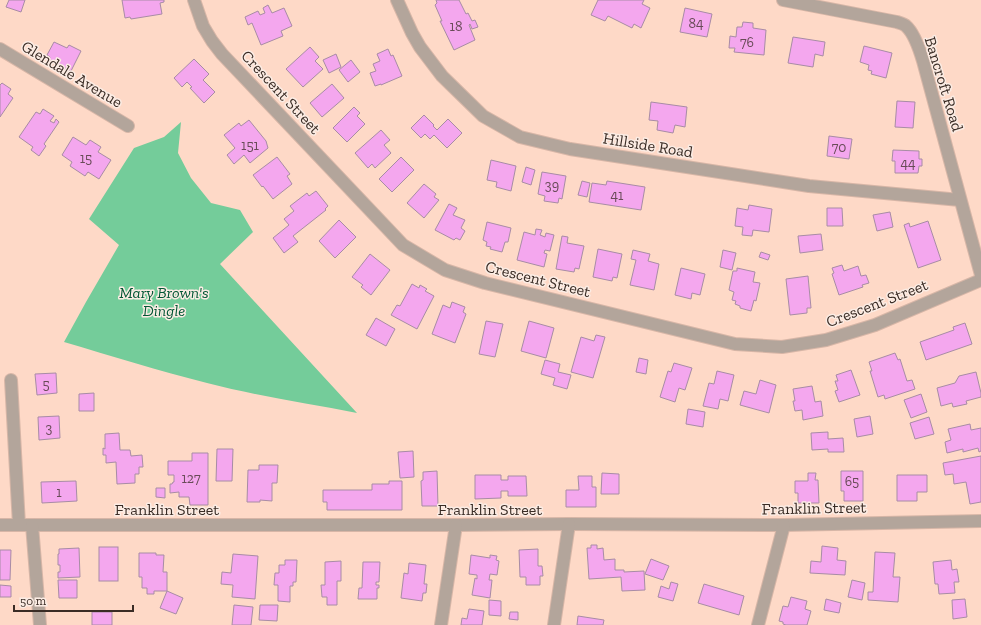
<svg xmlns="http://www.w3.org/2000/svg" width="981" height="625" font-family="'Zilla Slab',serif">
<rect width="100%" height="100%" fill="#fed9c7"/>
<path fill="#74cc9a" d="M181 122 178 153 191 178 211 203 240 210 253 232 220 264 357 413C307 403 257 396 207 383 159 371 112 356 64 342L86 302 119 245 89 219 134 148 164 137Z"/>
<g fill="#f4a7ee" stroke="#a88ca5">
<polygon points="9,0 25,0 21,12 6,7"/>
<polygon points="122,0 164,0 164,2 160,3 162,14 131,19 130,17 125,18"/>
<polygon points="436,0 459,0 466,14 468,13 472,21 475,20 478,27 472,29 470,24 469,25 475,40 454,50 440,21 442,21 435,5 437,3"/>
<polygon points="598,0 644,0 642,4 650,8 641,28 634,24 632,28 608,16 605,21 591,15"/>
<polygon points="268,5 272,13 284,8 292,26 281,31 283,36 261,45 252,23 248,25 245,17 258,11 260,15 265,13 263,8"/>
<polygon points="685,8 712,14 707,37 680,32"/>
<polygon points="743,22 753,23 753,28 766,30 764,55 734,52 735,48 729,48 730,36 736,37 737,27 742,27"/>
<polygon points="793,37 825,42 823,56 815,54 813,67 788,63"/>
<polygon points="54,42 67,48 69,45 81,51 71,71 49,60 50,57 47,55"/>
<polygon points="864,46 892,53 886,78 871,74 872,71 868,70 869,65 860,62"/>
<polygon points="310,47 319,57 315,61 323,69 303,87 286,69"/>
<polygon points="388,49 391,56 393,55 402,76 381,85 381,84 375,86 370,73 376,71 373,64 380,61 377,54"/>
<polygon points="336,54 341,67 329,73 323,60"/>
<polygon points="194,59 209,74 203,80 215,92 204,103 190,88 192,87 187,82 182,87 174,78"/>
<polygon points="351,60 360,72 348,82 339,70"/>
<polygon points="2,83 11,89 8,94 13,98 0,117 0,85"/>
<polygon points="332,84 344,98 322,117 310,103"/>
<polygon points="897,101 915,102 913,128 895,127"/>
<polygon points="651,102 687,107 685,127 675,125 673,133 657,130 658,121 649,120"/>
<polygon points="354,107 360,113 357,116 365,124 347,142 333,128"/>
<polygon points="43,109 54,116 50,121 54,123 56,119 59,122 44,144 46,146 39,156 31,150 33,147 19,137 36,112 40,114"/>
<polygon points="424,115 434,125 433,126 437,130 448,119 462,133 447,148 434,135 430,139 425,134 421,138 411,128"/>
<polygon points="249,120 266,141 268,148 250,163 244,155 234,164 227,155 235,148 224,135 239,123 241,126"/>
<polygon points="381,130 390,140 384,145 391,153 375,168 372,164 368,168 355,153"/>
<polygon points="829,136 852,139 849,159 827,156"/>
<polygon points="73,137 86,145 90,140 101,147 98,152 111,160 99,179 88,172 85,176 70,166 72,162 62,155"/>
<polygon points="893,150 919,151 919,159 922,159 922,166 919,166 918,173 895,173 895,161 892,161"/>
<polygon points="277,157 290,174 287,176 292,184 273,199 263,186 262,187 253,175"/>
<polygon points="401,157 414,170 392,192 379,179"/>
<polygon points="491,160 516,166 511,191 496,187 497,182 487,180"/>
<polygon points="526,167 535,170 531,185 522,182"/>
<polygon points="542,172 566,176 562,199 559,198 558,203 544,201 545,196 538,194"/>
<polygon points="582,181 590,183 587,197 578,195"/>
<polygon points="607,181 645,187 641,210 589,202 592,183 606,185"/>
<polygon points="424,184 436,194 434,197 439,200 424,218 407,203"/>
<polygon points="316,191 328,206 325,209 326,210 293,236 298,242 284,253 273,238 289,225 284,219 294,211 290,206 307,193 309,196"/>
<polygon points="449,204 457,208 453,215 465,220 461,228 465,231 460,240 456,238 454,240 435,230"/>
<polygon points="749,205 772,209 769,232 753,230 752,236 742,235 743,227 735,226 737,208 748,210"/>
<polygon points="827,208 842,208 843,226 827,226"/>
<polygon points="890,212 893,227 877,231 873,215"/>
<polygon points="339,220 356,237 335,258 319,241"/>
<polygon points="928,221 941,260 918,268 904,225 909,223 910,227"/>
<polygon points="487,222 511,228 508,242 505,242 502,252 490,249 491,247 486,246 487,242 483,240"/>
<polygon points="536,229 542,230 540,235 545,237 546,233 554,235 550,251 545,250 544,253 547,254 544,267 517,260 524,232 535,235"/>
<polygon points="821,234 823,250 800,253 798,236"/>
<polygon points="562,236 568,237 567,243 584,246 579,269 575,268 574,272 556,269"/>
<polygon points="598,249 622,254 617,278 613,277 612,281 593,277"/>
<polygon points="633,250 650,254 648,261 659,264 654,290 630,285 636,260 631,259"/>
<polygon points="723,250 736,253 732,270 720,267"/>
<polygon points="761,252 770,255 768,260 759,257"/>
<polygon points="370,254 390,270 371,295 361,287 363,285 352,277"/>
<polygon points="842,265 844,271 858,266 861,276 866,275 869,283 862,285 863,287 839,295 832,274 834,273 832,268"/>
<polygon points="681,268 705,274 700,295 692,293 691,299 675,295"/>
<polygon points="737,268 755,272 753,282 760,283 756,301 754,300 751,311 740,308 740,306 735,304 736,301 732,300 734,292 729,290 733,271 737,271"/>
<polygon points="808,276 811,308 807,308 807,313 790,315 786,279"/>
<polygon points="412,284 419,288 420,285 427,289 425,291 434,296 417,329 391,315 397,305 400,306"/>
<polygon points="452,302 465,307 463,312 466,314 455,343 432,334 443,305 450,308"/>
<polygon points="376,318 395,329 386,346 366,335"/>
<polygon points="486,321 503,324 495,357 479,354"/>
<polygon points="529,321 554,328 546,358 521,351"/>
<polygon points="965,323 972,344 926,360 920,342 954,330 953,327"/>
<polygon points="596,335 605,337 593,378 571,372 581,337 594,341"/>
<polygon points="895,353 898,360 900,359 907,381 912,380 915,389 885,399 884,395 878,397 870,371 872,371 869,362"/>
<polygon points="639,358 648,360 646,374 636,372"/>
<polygon points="545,360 560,364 558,372 571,375 567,389 553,385 555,378 541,374"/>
<polygon points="674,363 692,368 685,390 679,388 675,402 660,397 668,371 671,372"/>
<polygon points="851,370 860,395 839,402 835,391 838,390 835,381 838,381 836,375"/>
<polygon points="717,371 734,375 728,401 720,399 718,409 703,406 709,383 714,384"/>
<polygon points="976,372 981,393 981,397 966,401 967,404 953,407 952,403 941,406 937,388 955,383 959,376"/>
<polygon points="56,373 57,393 37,395 35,374"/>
<polygon points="760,380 776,385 769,413 740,405 744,391 756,394"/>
<polygon points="812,386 815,402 821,401 823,416 803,420 802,410 795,411 793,401 795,401 793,389"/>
<polygon points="94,393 94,411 79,411 79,394"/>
<polygon points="921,394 927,412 911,418 904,400"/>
<polygon points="688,409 705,412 703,427 686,424"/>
<polygon points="59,416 60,438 39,440 38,417"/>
<polygon points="870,416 873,434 857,437 854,419"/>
<polygon points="929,417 934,434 915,439 910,423"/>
<polygon points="970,424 971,430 981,428 981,451 979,452 978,448 963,452 963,449 947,453 945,442 951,440 948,429"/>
<polygon points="828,432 828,439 843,438 844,452 828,452 828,449 812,450 811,433"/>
<polygon points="119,433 120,450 130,450 131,456 142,455 143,467 139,467 139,474 135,474 135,483 117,484 116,462 106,463 106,455 103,455 103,448 105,449 105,434"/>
<polygon points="217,449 233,449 232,481 216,481"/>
<polygon points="413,451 414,477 400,478 398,452"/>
<polygon points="192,453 208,453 208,505 190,505 189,497 179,497 179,492 170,493 170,484 172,484 173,482 174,482 174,475 168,475 168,461 192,461"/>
<polygon points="981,456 981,502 970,504 966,482 954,484 953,474 945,475 943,463"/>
<polygon points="259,465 278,465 277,483 272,483 272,501 260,500 260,502 247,502 248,470 259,470"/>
<polygon points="437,471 438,506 422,506 421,481 423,480 423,472"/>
<polygon points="841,471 863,471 863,501 844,501 844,491 841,491"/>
<polygon points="602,473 619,474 619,494 601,494"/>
<polygon points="808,473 816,473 815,480 818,480 819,503 798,503 798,493 795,493 795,481 808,481"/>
<polygon points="475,475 501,475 501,480 508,480 508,476 526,476 527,496 508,496 508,491 501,491 501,498 475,499"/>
<polygon points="897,475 927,475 927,492 917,492 917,501 897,501"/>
<polygon points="578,476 592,476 592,487 596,487 596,507 566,507 566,490 579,490"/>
<polygon points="76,481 77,501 42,503 41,482"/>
<polygon points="389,481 402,481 402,510 327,510 327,502 323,502 323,490 372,490 372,484 389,484"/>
<polygon points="156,488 165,488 165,498 156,497"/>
<polygon points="591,545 597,545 597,549 603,548 604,560 615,559 615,570 624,570 624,572 644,571 645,590 622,591 621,577 589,579 587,548 591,548"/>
<polygon points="822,546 838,548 837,560 846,561 845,575 810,573 811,561 821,562"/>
<rect x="99" y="547" width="19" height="34"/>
<polygon points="79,548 80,577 58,578 58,572 60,572 60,565 58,565 58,554 59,554 59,549"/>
<polygon points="538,549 538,566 542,566 543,576 540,576 540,585 526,585 526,577 520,577 519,550"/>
<polygon points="0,550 11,550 10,580 0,580"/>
<polygon points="875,552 895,553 893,577 900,577 898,602 868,600 868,592 873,592"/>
<polygon points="139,553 156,553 156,555 164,555 163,572 167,572 167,591 154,591 154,594 147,594 147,588 142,588 142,577 139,577"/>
<polygon points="233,554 258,556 255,599 232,597 233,585 221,584 222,572 231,573"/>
<polygon points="471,555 490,558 490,555 497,556 496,560 499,561 497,575 490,574 489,580 492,580 490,598 472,595 475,578 477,579 477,575 469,574"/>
<polygon points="651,559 669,566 663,580 645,574"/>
<polygon points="285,560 297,560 296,582 293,582 293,586 290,586 290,602 278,601 278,585 274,585 275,573 279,573 279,565 285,565"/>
<polygon points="951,560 952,570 957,569 959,582 954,582 955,593 939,594 938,584 935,584 933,562"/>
<polygon points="341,561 341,581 337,581 337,605 327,605 327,597 322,597 321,585 325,585 325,562"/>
<polygon points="363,562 380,562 379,582 376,582 376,585 379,585 379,588 377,588 377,599 358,599 359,588 362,588"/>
<polygon points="409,563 426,565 424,584 427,584 426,593 423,593 422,601 401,598 404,573 408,574"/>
<polygon points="58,580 77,580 77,598 59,598"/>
<polygon points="852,580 865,583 862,600 848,597"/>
<polygon points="671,582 678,584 673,601 658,597 661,586 669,589"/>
<polygon points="704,584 744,596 739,615 698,603"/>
<polygon points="0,585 11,586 11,597 0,597"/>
<polygon points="167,591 183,598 176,614 160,608"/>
<polygon points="791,597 807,601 805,609 811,611 807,625 786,625 783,624 783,622 779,621 783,606 788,607"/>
<polygon points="826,599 841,603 839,613 824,610"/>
<polygon points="965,599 967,617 953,619 952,600"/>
<polygon points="489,600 501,601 501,616 489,615"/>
<polygon points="234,605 253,607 251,625 232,625"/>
<polygon points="260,605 278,605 277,621 259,620"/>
<polygon points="469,609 484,611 482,625 461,625 462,618 467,619"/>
<rect x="92" y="612" width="20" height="13"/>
<polygon points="510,612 518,612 518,620 509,619"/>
<polygon points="578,616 604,620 603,625 577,625"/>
</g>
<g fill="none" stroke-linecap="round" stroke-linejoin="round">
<g stroke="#d7b6a7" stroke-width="14">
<g id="street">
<polyline points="194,0 203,26 212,41 222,54 403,245 445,270 485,283 735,344 782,347 826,340 875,325 981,280"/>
<polyline points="397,0 412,33 420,47 442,76 483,116 520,137 570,149 809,186 960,200"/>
<path d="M783 0 897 22C900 23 904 24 906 26 914 33 920 51 923 61L981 275"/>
<polyline points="0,49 128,126"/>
<polyline points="11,380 19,525"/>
<polyline points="0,525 456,525 569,524 784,525 981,521"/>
<polyline points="32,525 40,625"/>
<polyline points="441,625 456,525"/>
<polyline points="554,625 569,524"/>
<polyline points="758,625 784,525"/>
</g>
</g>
<use href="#street" stroke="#b3a59b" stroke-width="12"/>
</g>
<g text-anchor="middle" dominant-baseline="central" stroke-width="3" stroke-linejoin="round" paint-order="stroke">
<g font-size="14" fill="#684b57">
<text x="696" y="23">84</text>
<text x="456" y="26">18</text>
<text x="747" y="42">76</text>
<text x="250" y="145">151</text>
<text x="839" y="147">70</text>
<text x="86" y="158">15</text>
<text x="908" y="163">44</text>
<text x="552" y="185">39</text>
<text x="617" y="195">41</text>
<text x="46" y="384">5</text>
<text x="49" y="428">3</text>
<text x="191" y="478">127</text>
<text x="852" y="481">65</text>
<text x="59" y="492">1</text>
</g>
<g font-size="16" fill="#3a2c25" stroke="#fbece4">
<text transform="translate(72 74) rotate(31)">Glendale Avenue</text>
<text transform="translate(944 84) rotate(73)">Bancroft Road</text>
<text transform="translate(281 92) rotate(47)">Crescent Street</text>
<text transform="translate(648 145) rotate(9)">Hillside Road</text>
<text transform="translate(538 279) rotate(14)">Crescent Street</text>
<text transform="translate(877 303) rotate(-21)">Crescent Street</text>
<text transform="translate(814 508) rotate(-1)">Franklin Street</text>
<text x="167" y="509">Franklin Street</text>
<text x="490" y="509">Franklin Street</text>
</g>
<g font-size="16" font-style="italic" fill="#025734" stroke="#fbece4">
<text x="164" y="292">Mary Brown's<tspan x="164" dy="18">Dingle</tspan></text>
</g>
</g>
<path d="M14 605v6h119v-6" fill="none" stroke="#3a2c25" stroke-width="2"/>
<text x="20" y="605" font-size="12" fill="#3a2c25" stroke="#fbece4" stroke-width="3" paint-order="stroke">50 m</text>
</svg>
